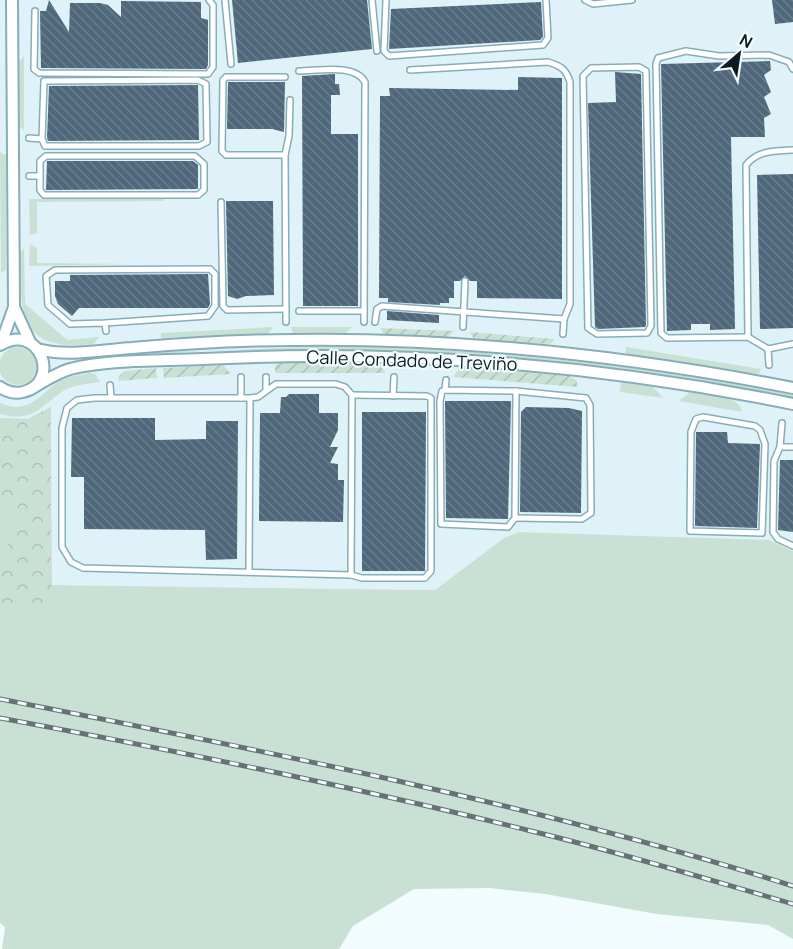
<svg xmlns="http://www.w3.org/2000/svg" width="793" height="949" font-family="Manrope,sans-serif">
<defs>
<pattern id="park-crowns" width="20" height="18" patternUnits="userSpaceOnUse" patternTransform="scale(1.5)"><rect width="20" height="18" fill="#c9e1d4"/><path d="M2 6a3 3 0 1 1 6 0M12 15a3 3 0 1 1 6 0" fill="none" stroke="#abc0b6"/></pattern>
<pattern id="garden-furrows" width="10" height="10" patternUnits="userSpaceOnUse" patternTransform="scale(1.5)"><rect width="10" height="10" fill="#c9e1d4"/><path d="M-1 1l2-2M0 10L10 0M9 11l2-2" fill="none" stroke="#abc0b6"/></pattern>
<pattern id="building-back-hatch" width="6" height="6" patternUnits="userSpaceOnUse" patternTransform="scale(1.5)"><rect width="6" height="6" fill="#4f687c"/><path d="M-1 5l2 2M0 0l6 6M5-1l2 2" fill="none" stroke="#697d8c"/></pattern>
</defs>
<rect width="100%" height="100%" fill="#f2fbfd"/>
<polygon fill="#def2f8" points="0,0 793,0 793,551 769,540 519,532 504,538 435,590 52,585 51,408 28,419 0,418"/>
<g fill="#c9e1d4">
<polygon points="24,56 24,130 19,126 19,61"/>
<polygon points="0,152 6,155 6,270 1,273"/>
<polygon points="29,199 164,199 164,201 37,202 37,233 30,235"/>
<polygon points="30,244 37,248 37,263 132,264 29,266"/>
<path d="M24 248 25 304 67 340 99 337 94 344C18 352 21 315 20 253Z"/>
<polygon points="273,327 268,334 161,338 161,333"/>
<polygon points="291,327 352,327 346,333 293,333"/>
<path d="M345 346C496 350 645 365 793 395V398C625 364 453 346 281 350 241 350 202 350 162 354V352Z"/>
<polygon points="626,347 761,369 758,376 625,354"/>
<circle cx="18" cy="366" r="19"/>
<path d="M89 373 95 374 100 382C88 384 74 384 63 391 40 407 33 423 0 414V403C32 416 38 393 62 380 70 376 80 375 89 373Z"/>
<polygon points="621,382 653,387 663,398 620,392"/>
<path d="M690 392C704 395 740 394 742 412L679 401Z"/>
<polygon points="51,407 52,585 435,590 504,538 519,532 769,540 793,551 793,939 768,925 657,914 545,894 490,888 414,889 353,926 339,949 2,949 5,927 0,923 0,418 28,419"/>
</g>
<polygon fill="url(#park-crowns)" points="51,407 51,611 20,609 0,603 1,571 16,512 5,501 0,501 0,418 28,419"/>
<g fill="url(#garden-furrows)">
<polygon points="380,328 454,331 448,337 384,334"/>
<polygon points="470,332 554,339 554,340 550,344 474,339"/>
<polygon points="360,362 379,363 385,373 275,373 275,366 278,363"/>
<polygon points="223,365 231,374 164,378 163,368"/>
<polygon points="460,367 569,376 576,380 578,387 453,377"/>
<polygon points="156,368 157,378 118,381 119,376 125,371"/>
</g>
<g fill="url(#building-back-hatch)">
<polygon points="49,0 69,32 70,3 100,3 108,5 121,17 121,1 201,2 201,18 208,20 208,65 206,69 200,69 41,68 40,11 46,11"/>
<polygon points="232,0 367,0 372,49 238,63"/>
<polygon points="772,0 793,0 793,22 775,24"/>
<polygon points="541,2 543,37 540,40 389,49 391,9"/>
<polygon points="770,61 771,70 764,75 771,92 764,97 771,114 764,118 765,137 731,137 735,329 710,330 710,324 691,324 691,330 667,331 661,64"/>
<polygon points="615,72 641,74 646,325 645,327 598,329 595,327 588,103 616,102"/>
<polygon points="335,74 335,84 339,84 340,95 331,95 331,134 358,134 358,306 303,306 302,76"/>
<polygon points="518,77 562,78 562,299 477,298 477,281 470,281 465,276 460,281 454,281 454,298 449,298 449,303 440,303 440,305 388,302 388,298 379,298 380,96 390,96 389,88 518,90"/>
<polygon points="228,82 285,82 284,132 272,129 227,129"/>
<polygon points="198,85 199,140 48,141 47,138 49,86"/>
<polygon points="47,161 193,161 198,165 198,189 46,190"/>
<polygon points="793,174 793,328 760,329 757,175"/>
<polygon points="226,201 273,201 274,295 246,296 237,299 228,296"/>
<polygon points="208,274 210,304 208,308 79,308 72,316 58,304 55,296 55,281 70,281 70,275"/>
<polygon points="387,311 439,315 439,323 387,320"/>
<polygon points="289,394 319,394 319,413 338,413 338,430 330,447 338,447 330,463 338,464 338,480 344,480 343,522 259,521 260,413 280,413 281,397 286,397"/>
<polygon points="445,401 511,401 508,519 446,518"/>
<polygon points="526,407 569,408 582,411 581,513 520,512 521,412"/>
<polygon points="362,412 426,412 425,571 362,571"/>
<polygon points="72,418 155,418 155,440 206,439 206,421 238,421 237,559 206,560 205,530 84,529 84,477 71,477"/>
<polygon points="696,432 727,432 728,443 760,444 757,528 695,526"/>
<polygon points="780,460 793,460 793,532 778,530"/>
</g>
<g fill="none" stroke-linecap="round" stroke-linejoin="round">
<g stroke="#86aeb8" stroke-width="8">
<g id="service">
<polyline points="225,0 231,64"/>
<polyline points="372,0 377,51"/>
<polyline points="386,0 384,51 389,56 543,45 548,38 546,0"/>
<polyline points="585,0 593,4 632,0"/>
<polyline points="35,11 34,69 39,73 208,74 213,67 213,5 209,0"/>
<polygon points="639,67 646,71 651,326 647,333 597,334 588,328 583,76 591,68"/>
<polyline points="793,69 789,62 769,55 719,56 686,51 658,58 656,64 661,333 667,338 748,337 768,349 793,344"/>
<path d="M410 70 548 62C561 66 566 69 570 82V304L564 319"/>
<path d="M299 71C317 71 355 63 365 82L364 322"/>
<polyline points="285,77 226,77 223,80 222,151 226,155 285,155 286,322"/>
<polyline points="29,138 42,139 45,146 199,146 207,142 206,84 198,80 44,81 42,139"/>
<polyline points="285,155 289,136 290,100"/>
<polyline points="29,176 40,176 40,190 44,195 198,195 204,190 204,164 195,156 46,156 40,161 40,176"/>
<polyline points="221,202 223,306 227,310 286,309"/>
<polyline points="299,311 364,311"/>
<polyline points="375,322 377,309 382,306 564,319 563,334"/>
<polyline points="105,323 70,324 48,305 46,276 55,270 210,269 215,274 215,306 208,316 105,323 106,331"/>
<polyline points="463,327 465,281"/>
<path d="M748 337 746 165C758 150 775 151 793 150"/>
<polyline points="768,349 769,365"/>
<polyline points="110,385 111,397"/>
<polyline points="266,390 266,377"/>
<polyline points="445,390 516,391 515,518 508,527 441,524 440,401 442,391 445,390 446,380"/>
<polyline points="393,396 394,377"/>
<polyline points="241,398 241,377"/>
<polygon points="703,417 755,426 760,430 765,444 762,533 690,531 691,432 696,419"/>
<polyline points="782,423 780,447 774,461 773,532 778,539 793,546"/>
<polyline points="780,447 793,447"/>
<polyline points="515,518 582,519 591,513 590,405 586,398 516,391"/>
<polyline points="249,571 250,398 95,398 77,400 67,408 62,428 62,547 71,562 83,568 351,575 352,395 345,387 336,384 276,384 258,397 250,398"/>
<polyline points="351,575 362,578 425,578 431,571 431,398 427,396 352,395"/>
</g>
</g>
<g stroke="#86aeb8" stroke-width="14">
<g id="minor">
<polyline points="14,307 30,342"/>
<polyline points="1,344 14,307 12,0"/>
<path d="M0 345C40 321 62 383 23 392 14 394 7 392 0 387"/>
<path d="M37 349C69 357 100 350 132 348 187 343 241 340 296 340 463 338 629 356 793 388"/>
<path d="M34 387C46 380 57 373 70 369 110 359 161 361 202 359 400 349 598 364 793 404"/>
</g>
</g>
<use href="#service" stroke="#fff" stroke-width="5"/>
<use href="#minor" stroke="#fff" stroke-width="10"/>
<g stroke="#667376" stroke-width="5">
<g id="rail">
<path d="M0 699C266 751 534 804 793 886"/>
<path d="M0 718C178 751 355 787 531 831 619 852 706 879 793 904"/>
</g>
</g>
<use href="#rail" stroke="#f2fbfd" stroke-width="3" stroke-dasharray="9" stroke-linecap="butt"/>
</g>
<g text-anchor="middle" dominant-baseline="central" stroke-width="4.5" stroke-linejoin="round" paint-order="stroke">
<g font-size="18" fill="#0c1b1f" stroke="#f2fbfd">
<text transform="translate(412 360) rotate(2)">Calle Condado de Treviño</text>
</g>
</g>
<g transform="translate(739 54) rotate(29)" stroke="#f2fbfd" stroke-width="4.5" paint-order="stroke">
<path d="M0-4.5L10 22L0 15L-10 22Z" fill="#0c1b1f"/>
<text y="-9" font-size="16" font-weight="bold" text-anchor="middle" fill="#0c1b1f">N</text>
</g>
</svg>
